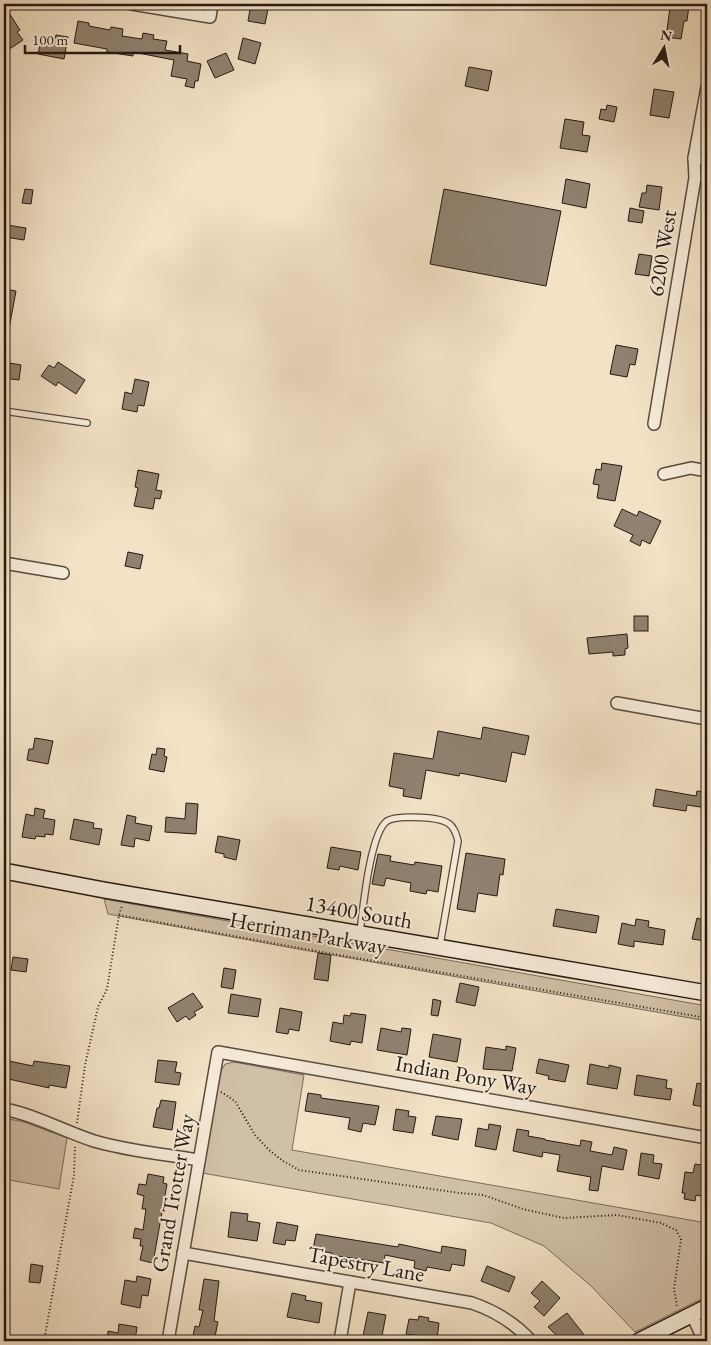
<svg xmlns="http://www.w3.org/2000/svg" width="711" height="1345" font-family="'EB Garamond',serif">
<rect width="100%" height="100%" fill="#f3e2c6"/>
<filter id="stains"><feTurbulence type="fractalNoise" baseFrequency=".004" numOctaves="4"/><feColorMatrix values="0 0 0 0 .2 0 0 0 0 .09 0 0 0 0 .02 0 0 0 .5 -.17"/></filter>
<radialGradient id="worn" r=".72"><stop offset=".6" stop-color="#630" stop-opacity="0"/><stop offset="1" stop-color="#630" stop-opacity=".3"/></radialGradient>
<g fill="#d0c0a7" stroke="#7a6c5c">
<polygon points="104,899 707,1006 707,1021 287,947 108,914"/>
<polygon points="234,1062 304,1075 292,1150 707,1223 707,1296 635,1332 590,1285 544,1246 491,1223 202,1173 220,1073 225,1064"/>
<polygon points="4,1118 24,1122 67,1138 59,1189 4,1179"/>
</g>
<g fill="#908270" stroke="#251912">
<polygon points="251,4 269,4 265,24 248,21"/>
<polygon points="678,4 689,5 687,21 684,21 681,39 666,37 670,8 677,9"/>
<polygon points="4,5 20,30 17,32 23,40 8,50 4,43"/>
<polygon points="78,21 89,23 89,26 110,30 111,27 123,29 122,36 142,39 143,33 154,35 153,39 167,41 165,50 188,54 187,61 201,64 198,81 195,81 194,88 185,86 187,79 171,76 174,60 133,52 133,56 107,52 107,49 74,43"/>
<polygon points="56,35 68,37 64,59 38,54 42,36 55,39"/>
<polygon points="243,38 261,43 255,64 238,59"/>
<polygon points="226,53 234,70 215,78 207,61"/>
<polygon points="469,67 492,71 488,91 465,86"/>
<polygon points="654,89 674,92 669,118 650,115"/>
<polygon points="607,105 617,107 614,122 599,119 601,109 606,110"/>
<polygon points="565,119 584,122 582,135 590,136 587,152 560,148"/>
<polygon points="566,179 590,184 586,208 562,203"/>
<polygon points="647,185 662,187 659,210 639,207 642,193 646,193"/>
<polygon points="25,189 33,190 31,204 22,203"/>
<polygon points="444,189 561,211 546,286 430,264"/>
<polygon points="630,208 644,211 642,223 628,221"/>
<polygon points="7,225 26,228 24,240 5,237"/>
<polygon points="639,254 652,256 649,276 635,274"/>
<polygon points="4,289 16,291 8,334 4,333"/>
<polygon points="616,345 638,349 635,365 630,364 627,377 610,374"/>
<polygon points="4,362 21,365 19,380 4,378"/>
<polygon points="58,362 85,380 76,394 58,382 56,386 41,376 49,365 54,368"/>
<polygon points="135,379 149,382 144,406 138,405 137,412 122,409 125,392 132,394"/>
<polygon points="602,463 622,466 615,501 597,498 599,485 593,484 596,469 601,470"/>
<polygon points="138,470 159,474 156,490 162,491 160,499 155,498 153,509 134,506 138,488 135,487"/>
<polygon points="622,509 637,516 639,511 661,521 650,544 642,540 640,546 630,541 633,535 614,526"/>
<polygon points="128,552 143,555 140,569 125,566"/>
<rect x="634" y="616" width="14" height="15"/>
<polygon points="627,634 628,648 625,649 625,655 613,656 613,652 589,654 587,638"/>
<polygon points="483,727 529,736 525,755 512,752 506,782 460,773 459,776 426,770 421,799 403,796 404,789 389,786 394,753 433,759 438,731 481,739"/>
<polygon points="35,738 53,741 48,764 27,760 29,749 33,749"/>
<polygon points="157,748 165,749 164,756 167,757 164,772 149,769 152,754 156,755"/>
<polygon points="656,789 696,796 697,791 707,792 707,808 687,805 686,811 653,806"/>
<polygon points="186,803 198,804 196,834 165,832 166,817 185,819"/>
<polygon points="35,808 45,810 43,818 55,820 53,835 45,834 45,837 36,836 35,839 22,837 26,814 34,816"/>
<polygon points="127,815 136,817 135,823 152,826 149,841 135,838 134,847 121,845"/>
<polygon points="74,819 94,823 93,828 102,829 99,845 70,839"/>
<polygon points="218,836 240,840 236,860 224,857 224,854 215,852"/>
<polygon points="331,847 361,852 358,870 340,866 339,870 327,868"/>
<polygon points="466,853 505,859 503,875 500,874 497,896 478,893 475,912 457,909"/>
<polygon points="378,854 391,856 390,861 414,865 415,862 442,866 438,892 427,890 426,894 410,891 411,883 386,878 384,886 372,884"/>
<polygon points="556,909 599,916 596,933 553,926"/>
<polygon points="697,918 707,921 707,939 705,938 705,941 692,939"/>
<polygon points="636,919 649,921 648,927 665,930 663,945 634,941 634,947 618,944 622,923 635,926"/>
<polygon points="318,953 331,955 328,981 314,979"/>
<polygon points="13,957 28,959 26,972 11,970"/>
<polygon points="224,968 236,970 233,989 221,987"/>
<polygon points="460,983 479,987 475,1006 456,1002"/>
<polygon points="193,993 203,1007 194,1012 196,1015 189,1020 186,1016 177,1022 168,1008"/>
<polygon points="231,994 261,999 258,1017 228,1013"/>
<polygon points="433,999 441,1001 438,1016 431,1015"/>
<polygon points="280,1008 302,1012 299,1031 289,1029 288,1034 276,1032"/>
<polygon points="351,1013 366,1015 362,1043 351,1041 350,1045 330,1041 333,1022 343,1024 344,1015 350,1016"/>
<polygon points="381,1028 401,1032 402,1028 411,1029 407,1055 377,1050"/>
<polygon points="433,1034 461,1039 457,1062 429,1057"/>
<polygon points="506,1046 516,1048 512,1071 483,1069 486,1047 506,1050"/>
<polygon points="539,1059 569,1065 565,1082 548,1079 549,1076 536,1073"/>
<polygon points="4,1060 33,1066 34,1061 70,1066 66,1088 49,1085 49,1088 4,1078"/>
<polygon points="158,1060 177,1062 175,1072 181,1073 179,1085 155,1082"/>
<polygon points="590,1064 609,1068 609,1065 621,1068 617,1089 587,1084"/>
<polygon points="637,1075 667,1080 666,1088 672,1089 670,1100 634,1095"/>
<polygon points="697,1083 707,1085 707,1104 704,1103 704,1107 693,1105"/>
<polygon points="308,1093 321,1095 321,1098 379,1106 375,1125 363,1123 361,1132 348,1129 350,1118 305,1111"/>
<polygon points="161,1100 176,1102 172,1130 153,1127 157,1108 159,1108"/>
<polygon points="396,1109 409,1111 408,1116 416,1117 413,1133 393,1130"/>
<polygon points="436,1116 462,1119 458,1140 432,1135"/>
<polygon points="489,1124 501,1126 496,1150 475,1146 478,1128 488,1130"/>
<polygon points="517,1129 529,1131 528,1136 545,1139 545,1140 580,1146 581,1140 592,1142 590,1151 612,1155 614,1147 627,1150 623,1170 602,1166 598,1191 589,1190 591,1177 557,1171 560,1155 543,1152 542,1157 513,1151"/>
<polygon points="641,1153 654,1155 653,1163 662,1164 659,1179 638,1175"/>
<polygon points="695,1164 707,1166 707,1181 704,1181 701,1196 696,1195 695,1201 684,1199 685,1193 682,1193 685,1172 693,1173"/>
<polygon points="148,1174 164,1177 163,1183 167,1184 153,1263 140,1260 143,1246 140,1246 141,1239 133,1238 135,1228 143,1230 146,1209 142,1209 144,1196 137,1194 139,1184 146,1185"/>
<polygon points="231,1212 248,1214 247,1221 260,1223 257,1241 228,1237"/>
<polygon points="277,1222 298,1226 295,1241 286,1240 285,1245 273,1243"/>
<polygon points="316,1234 398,1247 399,1244 441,1253 442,1246 466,1250 464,1266 452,1264 450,1271 427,1267 426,1271 414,1268 415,1261 385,1255 384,1263 331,1255 332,1253 313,1250"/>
<polygon points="31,1264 43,1266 40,1283 29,1282"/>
<polygon points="487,1266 515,1277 509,1292 481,1281"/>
<polygon points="137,1276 151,1279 148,1296 142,1295 140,1308 121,1304 125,1280 136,1282"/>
<polygon points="204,1279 219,1281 214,1321 218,1322 214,1341 193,1336 195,1326 199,1327 203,1310 199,1310"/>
<polygon points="542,1281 560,1298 544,1316 534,1307 540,1301 531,1293"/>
<polygon points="292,1293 306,1296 305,1300 322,1303 319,1323 287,1317"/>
<polygon points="368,1312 386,1315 381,1341 362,1341"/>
<polygon points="567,1313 585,1336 578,1341 562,1341 548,1327"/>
<polygon points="419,1316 429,1318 428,1321 439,1323 437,1339 406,1334 409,1319 418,1320"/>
<polygon points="119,1324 137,1327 135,1341 107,1341 108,1331 118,1333"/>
</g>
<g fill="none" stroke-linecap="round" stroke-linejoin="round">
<g stroke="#584b3f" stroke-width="8">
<g id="lane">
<polyline points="4,411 87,423"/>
<path d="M360 932C363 909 370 833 387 821 395 816 419 817 429 818 447 820 454 823 458 841L440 945"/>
</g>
</g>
<g stroke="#584b3f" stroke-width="14">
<g id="street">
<polyline points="132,4 210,17 212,4"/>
<polyline points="694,158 707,160"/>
<polyline points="654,424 695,178 694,158 707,87"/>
<polyline points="664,474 691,468 707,471"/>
<polyline points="4,563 63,573"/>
<polyline points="617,703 707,719"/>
<path d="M4 1109C36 1115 63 1131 94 1141 128 1151 164 1154 199 1160"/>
<path d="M183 1253 472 1303C495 1311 515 1323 531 1341"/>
<polyline points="692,1315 704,1341"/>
<polyline points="168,1341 218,1052 707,1138"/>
<polyline points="340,1341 350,1282"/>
</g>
</g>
<g stroke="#251912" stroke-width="18">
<g id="secondary">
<polyline points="4,871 104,890 707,993"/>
<polyline points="639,1341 707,1307"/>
</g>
</g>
<g stroke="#251912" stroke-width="2" stroke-dasharray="1 2.5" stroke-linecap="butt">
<polyline points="119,915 316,951 707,1018"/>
<polyline points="221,1092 235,1101 255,1135 269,1150 283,1161 299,1170 460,1193 483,1195 523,1209 564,1218 617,1215 661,1223 676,1230 681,1239 674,1289 677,1307"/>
<polyline points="77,1123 85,1065 98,1007 107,989 119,915 122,906"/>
<polyline points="44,1341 74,1175 75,1146"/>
</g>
<use href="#lane" stroke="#f7ecda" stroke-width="5.5"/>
<use href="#street" stroke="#f7ecda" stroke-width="11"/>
<use href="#secondary" stroke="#f7ecda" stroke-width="15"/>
</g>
<g text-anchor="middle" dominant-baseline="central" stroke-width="4" stroke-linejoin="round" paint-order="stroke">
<g font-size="22" fill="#251912" stroke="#f7ecda">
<text transform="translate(662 253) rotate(-81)">6200 West</text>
<text transform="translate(359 912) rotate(10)">13400 South</text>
<text transform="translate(308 933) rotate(10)">Herriman Parkway</text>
<text transform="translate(466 1075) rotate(10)">Indian Pony Way</text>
<text transform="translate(173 1193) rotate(-80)">Grand Trotter Way</text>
<text transform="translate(366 1264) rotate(10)">Tapestry Lane</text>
</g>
</g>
<rect width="711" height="1345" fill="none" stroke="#f3e2c6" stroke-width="20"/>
<rect x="5" y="5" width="701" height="1335" fill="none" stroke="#251912" stroke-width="2.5"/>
<rect x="10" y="10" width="691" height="1325" fill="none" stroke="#251912"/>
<g transform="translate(664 48) rotate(10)" stroke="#f7ecda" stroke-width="4" paint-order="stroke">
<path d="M0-4L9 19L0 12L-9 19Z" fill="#251912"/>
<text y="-8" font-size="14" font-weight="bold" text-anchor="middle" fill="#251912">N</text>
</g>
<path d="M25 45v8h155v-8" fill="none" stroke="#251912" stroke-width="2.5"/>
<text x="32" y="45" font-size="15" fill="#251912" stroke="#f7ecda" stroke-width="4" paint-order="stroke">100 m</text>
<rect width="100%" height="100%" filter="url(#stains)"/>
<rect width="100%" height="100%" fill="url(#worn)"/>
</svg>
